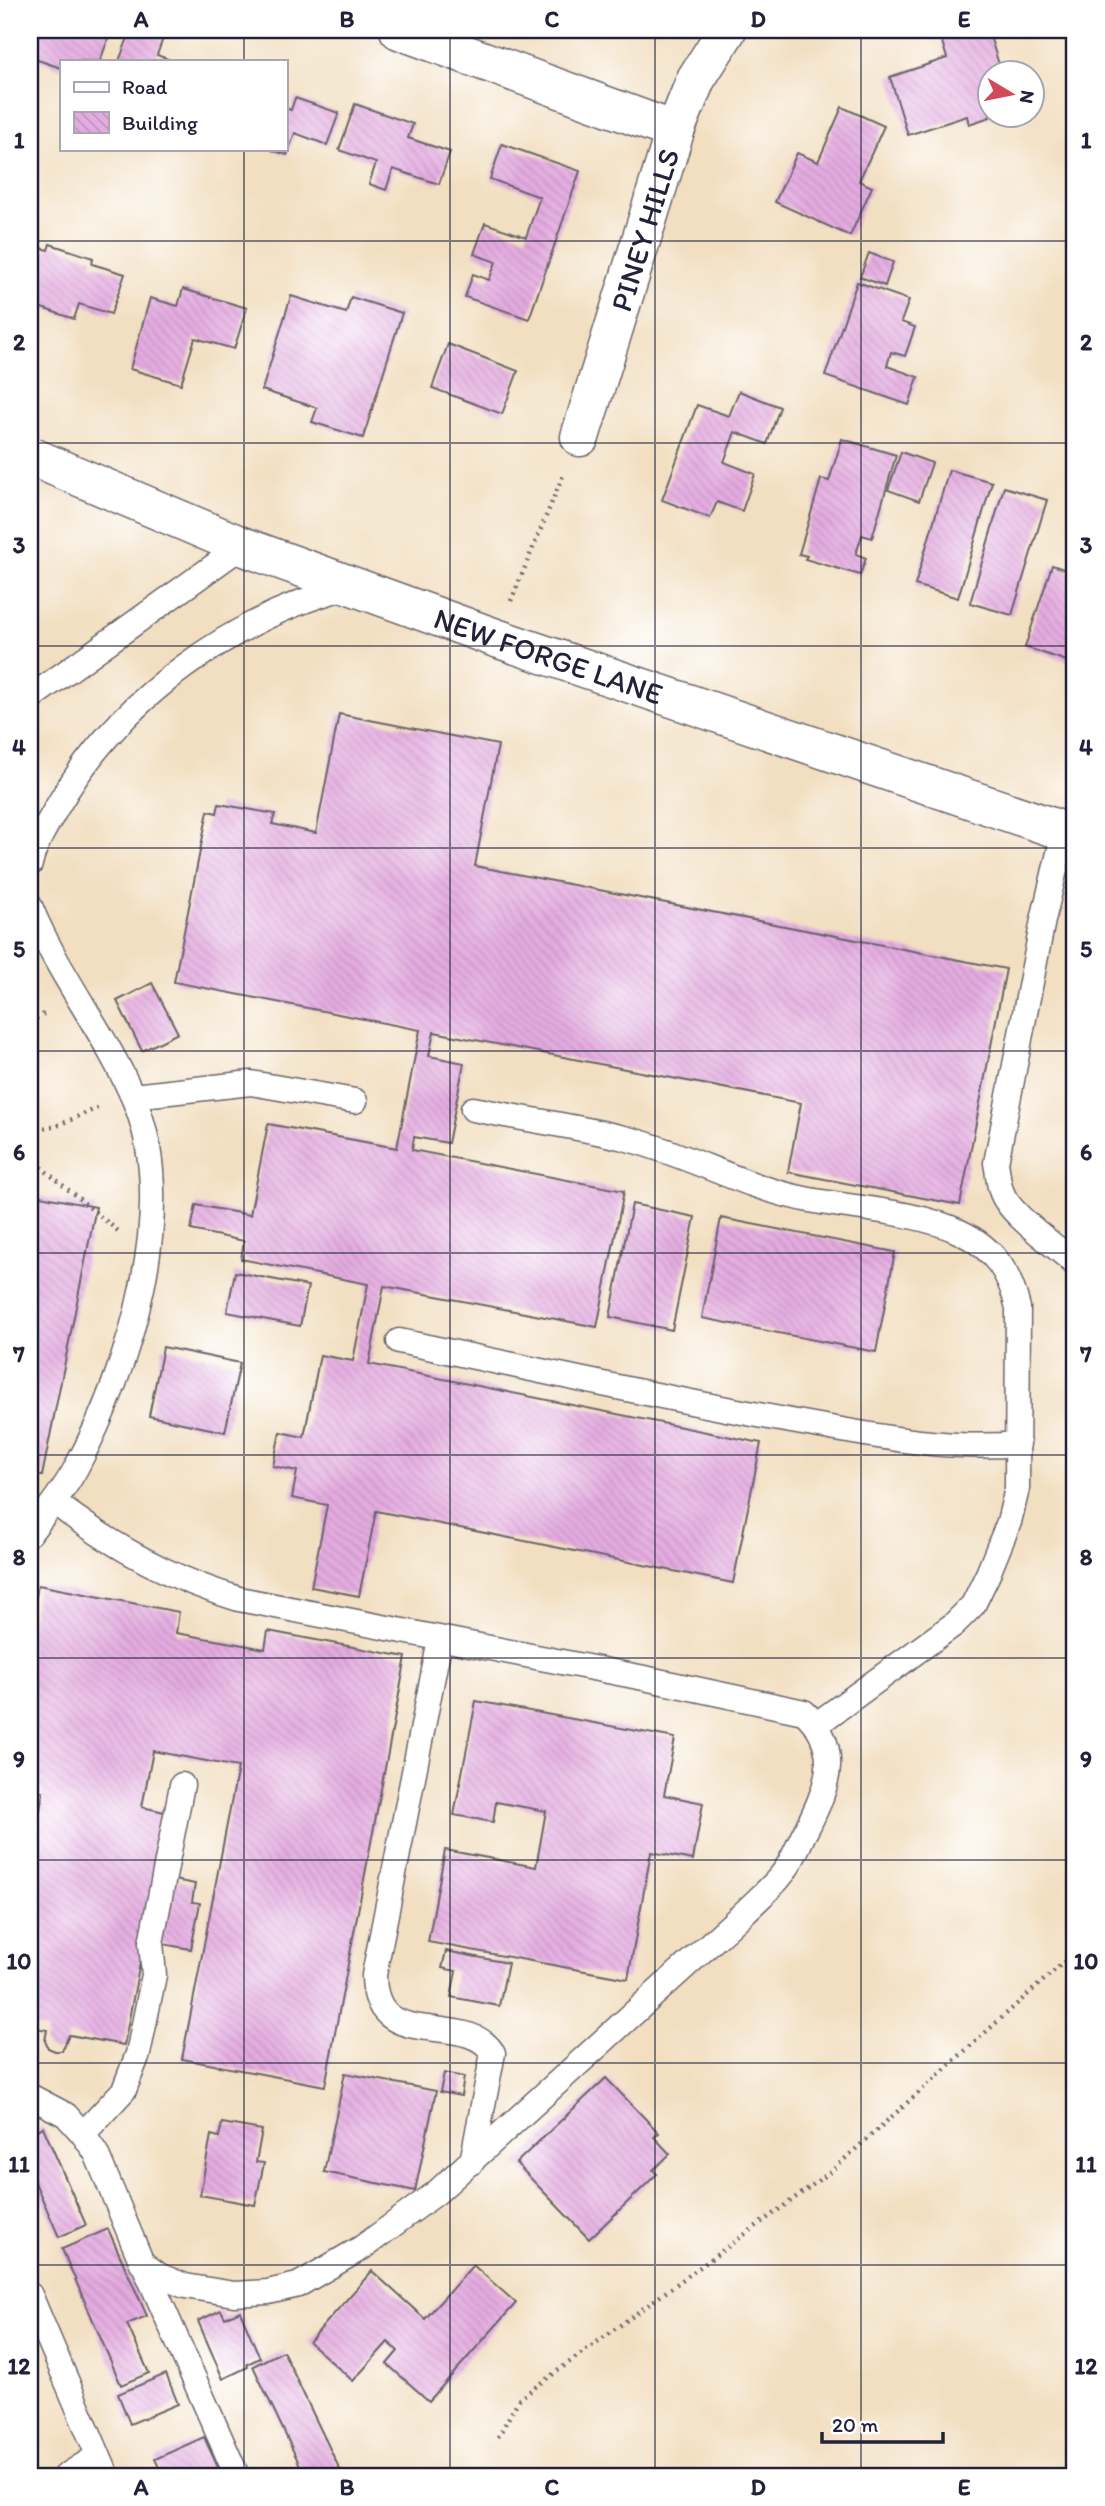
<svg xmlns="http://www.w3.org/2000/svg" width="1105" height="2506" font-family="Itim,sans-serif">
<defs>
<pattern id="building-back-hatch" width="6" height="6" patternUnits="userSpaceOnUse" patternTransform="scale(1.75)"><rect width="6" height="6" fill="#e4abe0"/><path d="M-1 5l2 2M0 0l6 6M5-1l2 2" fill="none" stroke="#c393c1"/></pattern>
</defs>
<rect width="100%" height="100%" fill="#fff"/>
<filter id="ink" filterUnits="userSpaceOnUse"><feTurbulence type="fractalNoise" baseFrequency=".0143" numOctaves="2"/><feDisplacementMap in="SourceGraphic" scale="14" xChannelSelector="R" yChannelSelector="G"/><feConvolveMatrix kernelMatrix="1 2 1 2 8 2 1 2 1" color-interpolation-filters="sRGB"/></filter>
<filter id="wash" filterUnits="userSpaceOnUse"><feTurbulence type="fractalNoise" baseFrequency=".00686" numOctaves="4" result="noise"/><feDisplacementMap in="SourceGraphic" scale="28" xChannelSelector="R" yChannelSelector="G"/><feGaussianBlur stdDeviation="1.57" result="paint"/><feColorMatrix in="noise" values="0 0 0 0 0 0 0 0 0 0 0 0 0 0 0 0 0 1.4 0 .05"/><feComposite in="paint" operator="in"/></filter>
<g filter="url(#wash)">
<rect width="100%" height="100%" fill="#f2dfc1"/>
<g id="blocks">
<g fill="url(#building-back-hatch)">
<polygon points="30,30 107,30 111,31 100,61 61,61 61,68 32,58 30,62"/>
<polygon points="131,30 166,30 157,55 173,61 119,61"/>
<polygon points="947,30 988,30 1002,74 990,74 990,117 969,124 967,116 908,135 890,77 947,58 939,32"/>
<polygon points="295,98 339,113 327,145 295,133 287,155 269,149 285,149 285,108 291,110"/>
<polygon points="355,104 413,124 408,138 450,152 439,184 393,169 386,190 369,184 376,163 339,150"/>
<polygon points="842,107 884,126 859,181 872,187 850,236 775,202 797,153 818,162"/>
<polygon points="502,144 580,171 529,319 465,297 473,274 489,280 496,262 474,254 485,223 526,237 540,197 490,179"/>
<polygon points="50,244 93,258 92,264 125,274 111,314 79,304 74,319 39,307 30,331 30,245 48,250"/>
<polygon points="869,253 893,262 885,286 860,277"/>
<polygon points="857,282 909,300 901,322 915,327 905,356 891,352 887,366 918,377 909,405 825,376"/>
<polygon points="183,289 247,308 234,349 195,338 181,384 130,369 150,298 178,306"/>
<polygon points="291,296 346,313 351,297 402,313 363,438 312,422 317,408 262,390"/>
<polygon points="448,344 518,371 502,414 432,388"/>
<polygon points="739,391 780,407 767,444 735,432 724,462 755,474 742,511 717,502 710,518 662,500 697,405 729,416"/>
<polygon points="842,439 896,455 872,538 862,535 856,554 866,558 860,575 805,559 807,556 799,554 821,479 829,481"/>
<polygon points="901,452 932,463 919,501 888,490"/>
<polygon points="949,470 992,482 958,598 915,585"/>
<polygon points="1004,487 1047,500 1012,615 970,603"/>
<polygon points="1052,565 1075,573 1073,663 1025,647"/>
<polygon points="339,714 498,745 475,866 1006,969 960,1205 788,1172 801,1103 434,1032 429,1056 464,1063 448,1143 414,1137 412,1150 624,1191 597,1327 384,1286 369,1364 761,1443 733,1583 376,1511 359,1596 311,1587 327,1505 292,1498 297,1471 273,1466 280,1432 304,1437 320,1355 353,1361 368,1284 241,1259 244,1241 191,1230 196,1205 250,1215 268,1124 397,1148 420,1030 174,982 208,811 217,813 219,804 275,814 272,824 316,833"/>
<polygon points="152,983 178,1033 142,1051 117,1001"/>
<polygon points="30,1194 96,1207 42,1476 30,1474"/>
<polygon points="632,1204 695,1217 672,1330 610,1317"/>
<polygon points="721,1218 895,1252 876,1352 702,1318"/>
<polygon points="235,1272 308,1286 300,1326 227,1312"/>
<polygon points="163,1347 240,1363 225,1432 149,1416"/>
<polygon points="38,1585 179,1612 176,1633 265,1649 268,1631 406,1657 325,2086 182,2059 238,1767 153,1751 142,1807 169,1813 124,2045 69,2035 62,2051 55,2051 48,2048 45,2041 47,2030 30,2027 30,1808 40,1810 43,1792 30,1789 30,1628"/>
<polygon points="476,1701 675,1738 664,1795 703,1803 693,1860 651,1852 628,1979 428,1942 445,1850 536,1867 546,1811 496,1802 493,1822 454,1815"/>
<polygon points="169,1879 195,1884 192,1902 200,1903 191,1949 157,1943"/>
<polygon points="446,1951 508,1963 499,2006 451,1997 456,1971 442,1968"/>
<polygon points="345,2073 436,2091 415,2191 324,2172"/>
<polygon points="444,2073 464,2077 461,2096 440,2092"/>
<polygon points="606,2078 659,2133 654,2137 670,2154 653,2170 657,2174 589,2239 516,2163"/>
<polygon points="222,2123 262,2130 256,2162 264,2163 255,2205 200,2195 211,2135 219,2137"/>
<polygon points="43,2127 86,2225 59,2237 30,2171 30,2133"/>
<polygon points="108,2229 147,2316 127,2324 149,2373 121,2385 62,2249"/>
<polygon points="473,2265 516,2303 429,2401 387,2364 398,2351 388,2342 353,2381 309,2342 372,2271 425,2319"/>
<polygon points="221,2310 225,2318 240,2311 260,2358 247,2364 248,2367 223,2379 198,2321"/>
<polygon points="283,2351 343,2476 305,2476 253,2366"/>
<polygon points="166,2374 178,2404 130,2424 118,2394"/>
<polygon points="204,2437 222,2476 163,2476 155,2459"/>
</g>
</g>
</g>
<g filter="url(#ink)">
<use href="#blocks" fill-opacity="0" stroke="#6b646a" stroke-width="2"/>
<g fill="none" stroke-linecap="round" stroke-linejoin="round">
<g stroke="#6b646a" stroke-width="27">
<g id="service">
<polyline points="30,698 242,546"/>
<path d="M1064 832 1043 920 996 1163C998 1172 998 1182 1001 1190 1008 1215 1056 1245 1075 1264"/>
<path d="M30 864C34 844 47 825 57 807 118 700 232 617 351 586"/>
<path d="M30 906C57 973 104 1031 133 1097 181 1206 129 1369 76 1468 63 1492 46 1512 30 1533"/>
<polyline points="133,1096 251,1083 355,1101"/>
<path d="M473 1109C523 1119 575 1126 624 1138 685 1153 739 1185 800 1198 850 1209 914 1210 960 1232 994 1248 1010 1273 1018 1308L1017 1489 1009 1522 988 1574 973 1605 953 1625 817 1724"/>
<path d="M399 1341C529 1368 660 1398 791 1421 866 1434 942 1451 1018 1444"/>
<path d="M440 1640 374 1975C374 2056 465 2008 493 2053L472 2162"/>
<path d="M30 2096 66 2115 83 2134 96 2153 142 2263 160 2276 185 2286 234 2294 268 2292 298 2285 363 2247 436 2193 746 1911C757 1900 770 1889 780 1877 791 1865 797 1848 804 1834 826 1791 845 1750 804 1712L644 1678 239 1599C171 1579 110 1545 54 1502"/>
<polyline points="83,2134 124,2090 138,2054 154,1975 151,1943 182,1785"/>
<polyline points="143,2263 237,2476"/>
<polyline points="30,2295 107,2476"/>
<polyline points="66,2476 98,2456"/>
</g>
</g>
<g stroke="#6b646a" stroke-width="41">
<g id="minor">
<polyline points="399,30 675,131"/>
<path id="s1" d="M580 437 675 131 696 79 727 30"/>
<path id="s2" d="M30 456 242 546 496 638 1075 835"/>
</g>
</g>
<g stroke="#6b646a" stroke-width="4.5" stroke-dasharray="2 5" stroke-linecap="butt">
<polyline points="511,601 564,473"/>
<polyline points="30,1022 47,1012"/>
<polyline points="30,1129 54,1127 102,1106"/>
<polyline points="30,1158 118,1231"/>
<polyline points="498,2437 519,2399 829,2173 1075,1952"/>
</g>
<use href="#service" stroke="#fff" stroke-width="24"/>
<use href="#minor" stroke="#fff" stroke-width="38"/>
</g>
</g>
<path fill="none" stroke="#22223b" stroke-width="2" stroke-opacity="0.55" d="M244 30V61M450 30V2476M655 30V2476M861 30V2476M244 149V2476M30 241H1075M30 443H1075M30 646H1075M30 848H1075M30 1051H1075M30 1253H1075M30 1455H1075M30 1658H1075M30 1860H1075M30 2063H1075M30 2265H1075"/>
<g text-anchor="middle" dominant-baseline="central" stroke-width="5" stroke-linejoin="round" paint-order="stroke">
<g font-size="30" fill="#22223b" stroke="#fff">
<text stroke="none"><textPath href="#s1" startOffset="217">PINEY HILLS</textPath></text>
<text stroke="none"><textPath href="#s2" startOffset="556">NEW FORGE LANE</textPath></text>
</g>
</g>
<rect width="1105" height="2506" fill="none" stroke="#fff" stroke-width="77"/>
<rect x="60" y="60" width="228" height="91" fill="#ffffff" stroke="#a7a7b1" stroke-width="2"/>
<rect x="74" y="82" width="35" height="10" fill="#ffffff" stroke="#a7a7b1" stroke-width="2"/>
<text x="122" y="94" font-size="21" fill="#22223b">Road</text>
<rect x="74" y="112" width="35" height="21" fill="url(#building-back-hatch)" stroke="#a7a7b1" stroke-width="2"/>
<text x="122" y="130" font-size="21" fill="#22223b">Building</text>
<g transform="translate(1011 94) rotate(100)"><circle r="33" fill="#ffffff" stroke="#a7a7b1" stroke-width="2"/>
<path d="M0-5L12 26L0 18L-12 26Z" fill="#d1495b"/>
<text y="-10" font-size="19" font-weight="bold" text-anchor="middle" fill="#22223b">N</text>
</g>
<path d="M822 2432v10h121v-10" fill="none" stroke="#22223b" stroke-width="3.5"/>
<text x="832" y="2432" font-size="21" fill="#22223b" stroke="#ffffff" stroke-width="5" paint-order="stroke">20 m</text>
<rect x="38" y="38" width="1028" height="2430" fill="none" stroke="#22223b" stroke-width="2.5"/>
<g font-size="23" text-anchor="middle" font-weight="bold" fill="#22223b">
<text x="141" y="27">A</text>
<text x="347" y="27">B</text>
<text x="552" y="27">C</text>
<text x="758" y="27">D</text>
<text x="964" y="27">E</text>
<text x="19" y="148">1</text>
<text x="1086" y="148">1</text>
<text x="19" y="350">2</text>
<text x="1086" y="350">2</text>
<text x="19" y="553">3</text>
<text x="1086" y="553">3</text>
<text x="19" y="755">4</text>
<text x="1086" y="755">4</text>
<text x="19" y="957">5</text>
<text x="1086" y="957">5</text>
<text x="19" y="1160">6</text>
<text x="1086" y="1160">6</text>
<text x="19" y="1362">7</text>
<text x="1086" y="1362">7</text>
<text x="19" y="1565">8</text>
<text x="1086" y="1565">8</text>
<text x="19" y="1767">9</text>
<text x="1086" y="1767">9</text>
<text x="19" y="1969">10</text>
<text x="1086" y="1969">10</text>
<text x="19" y="2172">11</text>
<text x="1086" y="2172">11</text>
<text x="19" y="2374">12</text>
<text x="1086" y="2374">12</text>
<text x="141" y="2495">A</text>
<text x="347" y="2495">B</text>
<text x="552" y="2495">C</text>
<text x="758" y="2495">D</text>
<text x="964" y="2495">E</text>
</g>
</svg>
